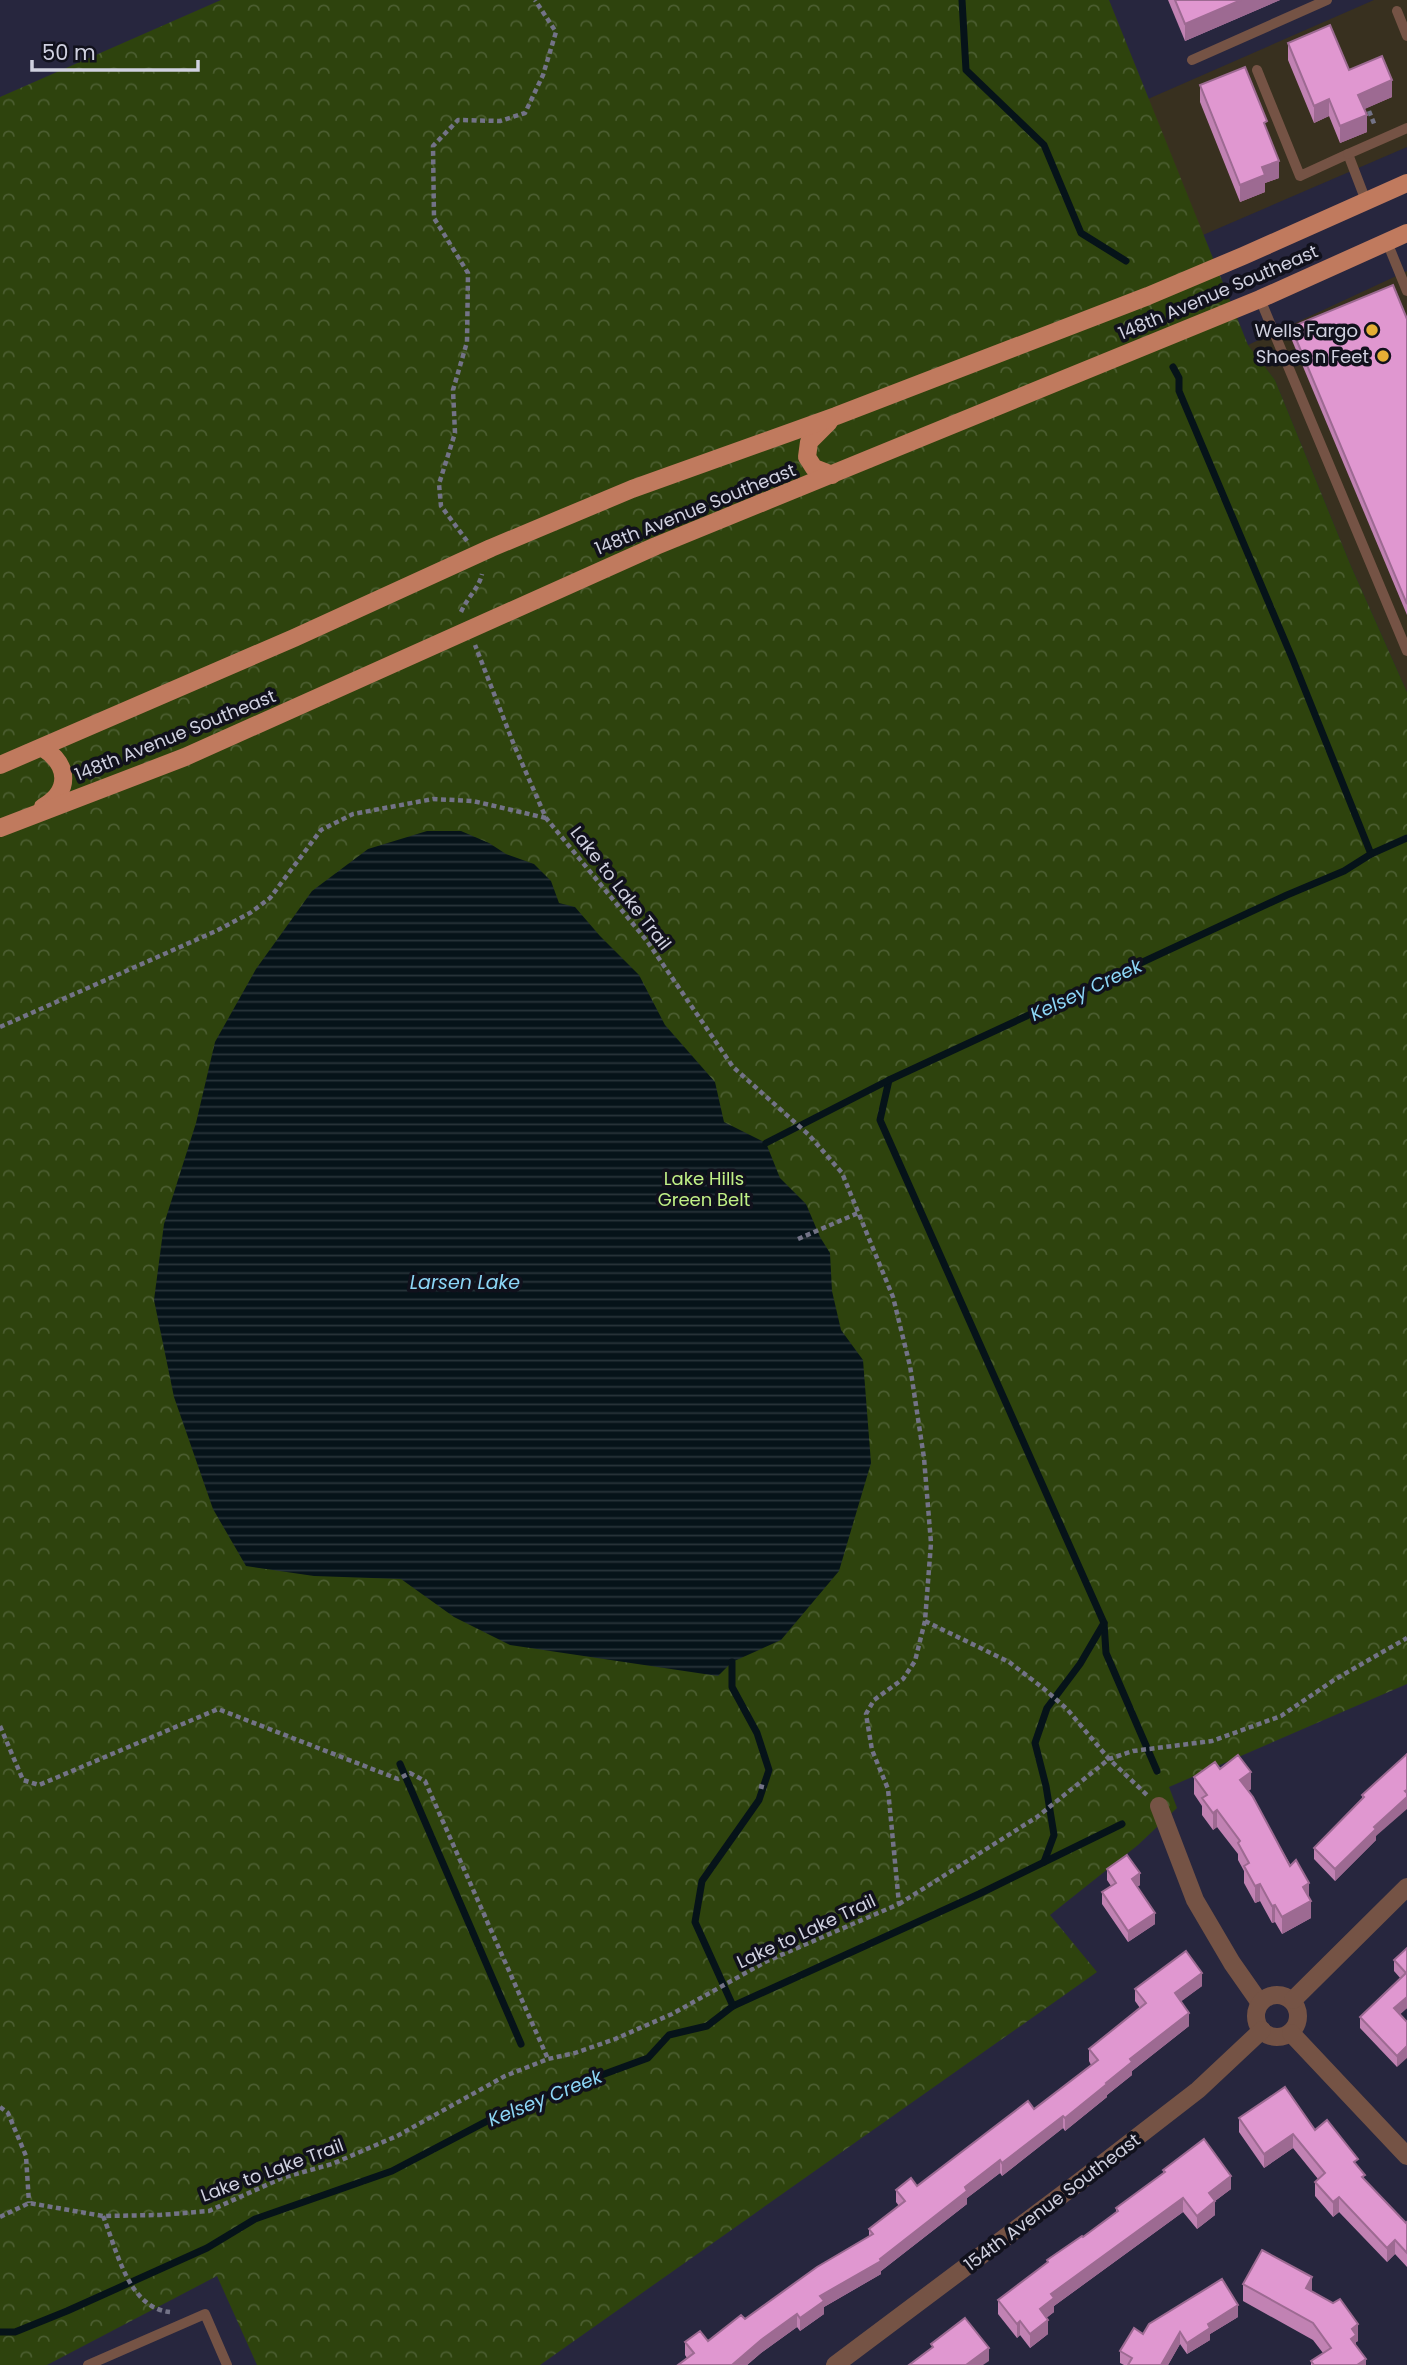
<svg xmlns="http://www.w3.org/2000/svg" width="1407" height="2365" font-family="Poppins,sans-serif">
<defs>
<pattern id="park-crowns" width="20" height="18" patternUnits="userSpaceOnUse" patternTransform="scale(1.75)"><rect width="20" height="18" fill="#2e430d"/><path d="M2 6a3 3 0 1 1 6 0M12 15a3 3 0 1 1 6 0" fill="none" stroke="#4b5d30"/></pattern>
<pattern id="water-rules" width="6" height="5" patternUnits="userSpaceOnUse" patternTransform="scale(1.75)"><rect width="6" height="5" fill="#061319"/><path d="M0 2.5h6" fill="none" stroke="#29343a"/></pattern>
</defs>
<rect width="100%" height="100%" fill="#27263e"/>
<g fill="#38301f">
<polygon points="1374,0 1407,0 1407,147 1203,235 1148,99"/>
<polygon points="1407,271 1407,692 1351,566 1275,380 1248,345"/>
</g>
<polygon fill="url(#park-crowns)" points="221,0 1109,0 1248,345 1275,380 1351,566 1407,692 1407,1684 1169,1787 1177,1808 1138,1845 1050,1915 1097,1972 540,2365 257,2365 217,2276 47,2365 0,2365 0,97"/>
<polygon fill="url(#water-rules)" points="427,831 461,831 489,843 506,854 534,864 551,881 559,903 575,907 600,936 639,975 665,1025 715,1082 724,1122 766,1143 780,1178 806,1204 820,1237 830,1253 832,1291 841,1330 863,1360 871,1463 839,1571 781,1640 732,1662 718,1676 510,1645 454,1617 401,1579 314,1576 246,1566 213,1509 174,1397 154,1300 164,1224 196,1123 215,1042 256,969 312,891 368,849"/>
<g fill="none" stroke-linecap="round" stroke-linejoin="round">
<g stroke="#061319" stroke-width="7">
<polyline points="962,0 966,70 1044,145 1081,233 1126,261"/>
<polyline points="1173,367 1179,378 1179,391 1293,660 1371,854"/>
<polyline points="889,1080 880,1120 1104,1623 1106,1653 1157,1771"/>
<polyline points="766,1143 889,1080 1287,895 1344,871 1371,854 1407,838"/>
<polyline points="400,1764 521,2044"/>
<polyline points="1044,1862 1054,1835 1046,1786 1035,1743 1047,1708 1080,1664 1104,1623"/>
<polyline points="733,2006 979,1894 1122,1824"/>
<polyline points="0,2332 15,2332 67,2311 207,2248 255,2219 392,2171 512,2108 648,2058 669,2035 707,2026 733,2006 695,1922 702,1881 759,1800 769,1770 757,1733 732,1687 732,1662"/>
</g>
<g stroke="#737387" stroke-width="4.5" stroke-dasharray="5 3.5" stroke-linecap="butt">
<polyline points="1369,111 1375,126"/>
<polyline points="467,541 441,506 439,484 455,433 453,390 467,342 468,273 434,218 433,146 458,120 500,121 525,113 543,75 556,32 535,0"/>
<path d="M461 612C467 598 479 588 482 574"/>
<polyline points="0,1027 216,931 250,913 270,898 321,830 353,814 433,799 473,801 546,818"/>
<polyline points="798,1239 858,1213"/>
<polyline points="925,1621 1009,1662 1043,1688 1067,1709 1109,1759 1147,1795"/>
<polyline points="0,1726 23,1780 39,1785 218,1709 398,1779 410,1773 425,1781 548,2059"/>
<polyline points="759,1786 767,1788"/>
<polyline points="899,1904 1037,1817 1109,1759 1133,1751 1212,1741 1281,1716 1334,1680 1407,1638"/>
<polyline points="0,2107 8,2113 26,2156 29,2203"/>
<path d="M103 2216C117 2250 128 2308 170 2312"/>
<polyline points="0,2217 29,2203 103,2216 160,2215 209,2211 282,2178 332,2164 397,2136 505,2076 548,2059 575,2053 615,2039 672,2014 767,1961 899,1904 888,1789 872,1750 866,1714 874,1700 903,1679 915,1661 925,1621 931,1543 924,1458 910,1366 893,1297 842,1173 809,1135 733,1067 647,941 546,818 514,745 475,645"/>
</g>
<g stroke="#755345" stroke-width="10">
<polyline points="1397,11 1407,36"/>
<polyline points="1192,60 1327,0"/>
<polyline points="1257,70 1300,176 1348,154 1366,201"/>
<polyline points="1348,154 1407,128"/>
<polyline points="1387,242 1407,291"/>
<polyline points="1260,299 1407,651"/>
<polyline points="88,2365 205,2314 227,2365"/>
</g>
<g stroke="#755345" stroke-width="18">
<polyline points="1159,1806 1195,1900 1232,1963 1260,2003"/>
<circle cx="1277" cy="2016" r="21"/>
<polyline points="1293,2000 1407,1887"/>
<polyline points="1291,2033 1407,2156"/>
<polyline points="835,2365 1079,2182 1198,2090 1262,2030"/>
</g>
<g stroke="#c07a5e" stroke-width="18">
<polyline points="829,422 809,442 807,457 814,468 832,475"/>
<polyline points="0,765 294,638 491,548 632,489 836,416 1148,296 1243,256 1407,183"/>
<path d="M43 807C71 791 69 765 43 748"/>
<polyline points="0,828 185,757 656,546 1260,299 1407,233"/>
</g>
</g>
<g fill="#c182b3">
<polygon points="1168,0 1280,0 1185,41"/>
<polygon points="1288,43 1349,70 1392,97 1364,109 1367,132 1340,143 1329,116 1314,123 1288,60"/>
<polygon points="1200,85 1267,131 1279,178 1265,183 1265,192 1240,202 1200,102"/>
<polygon points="1407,319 1407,615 1291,338 1291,327"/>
<polygon points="1407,1754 1376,1836 1376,1840 1335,1881 1314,1859 1314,1848 1362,1800 1362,1795"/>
<polygon points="1220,1769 1251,1789 1248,1791 1309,1897 1311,1918 1282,1934 1275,1922 1272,1923 1260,1901 1255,1903 1244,1883 1244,1871 1238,1860 1238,1854 1217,1827 1213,1830 1202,1815 1202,1806 1194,1794 1194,1777"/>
<polygon points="1107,1869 1140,1885 1137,1887 1155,1924 1128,1942 1102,1904 1102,1892 1111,1886 1107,1880"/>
<polygon points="1407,1948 1407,2008 1400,2014 1397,2067 1360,2028 1360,2017 1401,1979 1394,1971 1394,1960"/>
<polygon points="1202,1986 1181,2001 1189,2026 1132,2071 1132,2075 1107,2095 1107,2097 1065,2131 1063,2128 1002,2176 1000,2173 967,2198 967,2204 881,2271 881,2274 824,2307 824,2314 800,2331 797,2327 761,2353 747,2365 678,2365 687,2358 685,2355 685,2342 708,2341 745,2319 869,2236 869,2229 899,2206 896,2202 896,2190 917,2186 1034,2109 1091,2065 1089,2061 1089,2049 1140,2008 1135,2001 1135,1989"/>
<polygon points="1239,2118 1315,2130 1358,2166 1365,2181 1406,2223 1407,2222 1407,2267 1395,2254 1387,2262 1339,2212 1333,2217 1315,2196 1315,2182 1318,2179 1293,2148 1264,2168 1239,2132"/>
<polygon points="1163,2170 1231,2189 1215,2201 1215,2215 1197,2229 1183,2212 1054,2306 1054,2312 1046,2318 1048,2334 1030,2348 1020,2335 1017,2338 998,2314 998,2300 1047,2263 1047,2260 1083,2237 1116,2213 1116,2208 1163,2174"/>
<polygon points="1243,2284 1312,2291 1358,2341 1356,2342 1356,2346 1366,2365 1311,2365 1311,2361 1323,2353 1313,2340 1243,2301"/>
<polygon points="1238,2317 1210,2334 1210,2340 1187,2354 1180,2344 1168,2365 1124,2365 1120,2363 1120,2351 1143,2334"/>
</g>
<g fill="#9d6a92">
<polygon points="1241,0 1280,0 1185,41 1185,24"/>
<polygon points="1392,80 1392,97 1358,112 1358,95"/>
<polygon points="1329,99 1329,116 1314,123 1314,106"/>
<polygon points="1367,115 1367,132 1340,143 1340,126"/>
<polygon points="1279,161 1279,178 1265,183 1265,192 1240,202 1240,185 1262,167"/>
<polygon points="1251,1772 1251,1789 1240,1797 1240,1780"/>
<polygon points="1407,1790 1407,1809 1376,1836 1376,1840 1335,1881 1335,1869"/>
<polygon points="1217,1810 1217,1827 1213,1830 1213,1813"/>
<polygon points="1140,1873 1140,1885 1132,1890 1132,1879"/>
<polygon points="1309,1883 1309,1900 1303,1887"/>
<polygon points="1260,1884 1260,1901 1255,1903 1255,1886"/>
<polygon points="1311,1901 1311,1918 1282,1934 1282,1917"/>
<polygon points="1275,1905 1275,1922 1272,1923 1272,1906"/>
<polygon points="1155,1913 1155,1924 1128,1942 1128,1931"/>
<polygon points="1202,1973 1202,1986 1175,2006 1175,1993"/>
<polygon points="1407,1997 1407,2008 1394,2020 1394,2008"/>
<polygon points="1189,2013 1189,2026 1132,2071 1132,2075 1107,2095 1107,2097 1065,2131 1065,2118 1106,2083 1130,2059"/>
<polygon points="1407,2046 1407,2058 1397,2067 1397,2056"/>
<polygon points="1063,2116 1063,2128 1002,2176 1002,2163"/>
<polygon points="1293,2134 1293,2148 1264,2168 1264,2154"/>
<polygon points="1000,2160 1000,2173 967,2198 967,2204 881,2271 881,2274 824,2307 824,2314 800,2331 800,2318 820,2296"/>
<polygon points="1231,2176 1231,2189 1215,2201 1215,2215 1197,2229 1197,2216 1209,2193"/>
<polygon points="1339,2197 1339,2212 1333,2217 1333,2202"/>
<polygon points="1183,2198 1183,2212 1054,2306 1054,2312 1040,2323 1040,2309 1051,2294"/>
<polygon points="1395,2240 1395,2254 1387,2262 1387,2248"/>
<polygon points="1312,2277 1312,2294 1306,2288"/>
<polygon points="1238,2305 1238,2317 1210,2334 1210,2340 1187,2354 1187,2343 1208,2324"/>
<polygon points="797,2314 797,2327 761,2353 747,2365 732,2365 761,2340"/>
<polygon points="1048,2320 1048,2334 1030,2348 1030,2334"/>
<polygon points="1020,2321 1020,2335 1017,2338 1017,2324"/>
<polygon points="1358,2324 1358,2341 1356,2342 1356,2352 1351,2356 1352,2329"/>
<polygon points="1180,2332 1180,2344 1168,2365 1161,2365"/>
<polygon points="989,2348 989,2361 983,2365 966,2365"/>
<polygon points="1366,2359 1366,2365 1357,2365"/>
</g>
<g fill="#e097d0" stroke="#9d6a92" stroke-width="2">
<polygon points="1175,0 1241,0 1185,24"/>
<polygon points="1330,25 1349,70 1382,56 1392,80 1358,95 1367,115 1340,126 1329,99 1314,106 1288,43"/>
<polygon points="1245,67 1267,121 1264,123 1279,161 1262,167 1265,175 1240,185 1200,85"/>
<polygon points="1393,285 1407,319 1407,604 1291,327"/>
<polygon points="1407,1754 1407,1790 1405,1791 1407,1793 1407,1797 1374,1827 1376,1829 1335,1869 1314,1848 1364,1797 1362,1795"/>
<polygon points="1238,1755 1251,1772 1240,1780 1253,1797 1290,1866 1296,1860 1309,1883 1303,1887 1311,1901 1282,1917 1275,1905 1272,1906 1260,1884 1255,1886 1244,1866 1249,1863 1238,1843 1240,1841 1217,1810 1213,1813 1202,1798 1207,1795 1194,1777 1215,1762 1220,1769"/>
<polygon points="1127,1855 1140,1873 1132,1879 1155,1913 1128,1931 1102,1892 1116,1883 1107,1869"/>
<polygon points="1407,1948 1407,1997 1394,2008 1407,2022 1407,2046 1397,2056 1360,2017 1406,1973 1394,1960"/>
<polygon points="1186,1951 1202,1973 1175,1993 1189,2013 1130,2059 1132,2062 1106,2083 1107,2084 1065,2118 1063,2116 1002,2163 1000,2160 965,2187 967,2191 880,2259 881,2261 820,2296 824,2301 800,2318 797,2314 761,2340 732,2365 678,2365 694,2353 685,2342 700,2331 708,2341 741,2315 745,2319 817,2267 873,2234 869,2229 905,2201 896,2190 911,2178 917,2186 1028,2101 1034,2109 1098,2060 1089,2049 1146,2003 1135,1989"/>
<polygon points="1285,2087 1315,2130 1327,2120 1358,2159 1354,2162 1365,2175 1362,2177 1406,2223 1407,2222 1407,2253 1395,2240 1387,2248 1339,2197 1333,2202 1315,2182 1325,2173 1293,2134 1264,2154 1239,2118"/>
<polygon points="1204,2139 1231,2176 1209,2193 1215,2201 1197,2216 1183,2198 1051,2294 1054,2298 1040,2309 1048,2320 1030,2334 1020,2321 1017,2324 998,2300 1048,2262 1047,2260 1082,2236 1083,2237 1118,2211 1116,2208 1165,2172 1163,2170"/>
<polygon points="1262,2250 1312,2277 1306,2288 1333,2303 1340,2299 1358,2324 1352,2329 1356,2335 1351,2339 1366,2359 1357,2365 1314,2365 1311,2361 1331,2348 1313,2323 1243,2284"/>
<polygon points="1222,2279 1238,2305 1208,2324 1210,2328 1187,2343 1180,2332 1161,2365 1128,2365 1132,2358 1120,2351 1134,2328 1143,2334 1149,2324"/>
<polygon points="965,2318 989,2348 966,2365 909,2365 933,2347 931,2344"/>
</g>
<g fill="#e4ae35" stroke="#11111c" stroke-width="2.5">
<circle cx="1372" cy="330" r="7"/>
<circle cx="1383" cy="356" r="7"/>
</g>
<g text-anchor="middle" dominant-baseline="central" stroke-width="7" stroke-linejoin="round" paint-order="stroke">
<g font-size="18" fill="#d0d1e0" stroke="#11111c">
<text transform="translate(1218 292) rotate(-23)">148th Avenue Southeast</text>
<text transform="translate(695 509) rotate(-22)">148th Avenue Southeast</text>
<text transform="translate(175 735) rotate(-22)">148th Avenue Southeast</text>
<text transform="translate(621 888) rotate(52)">Lake to Lake Trail</text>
<text transform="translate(806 1931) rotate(-25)">Lake to Lake Trail</text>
<text transform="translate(272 2170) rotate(-20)">Lake to Lake Trail</text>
<text transform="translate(1052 2202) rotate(-37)">154th Avenue Southeast</text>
</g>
<g font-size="18" fill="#d0d1e0" stroke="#11111c" text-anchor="end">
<text x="1358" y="330">Wells Fargo</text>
<text x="1369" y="356">Shoes n Feet</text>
</g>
<g font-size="18" fill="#c1f086" stroke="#11111c">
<text x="704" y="1178">Lake Hills<tspan x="704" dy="21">Green Belt</tspan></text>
</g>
<g font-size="19" font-style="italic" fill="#8cd6f6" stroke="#11111c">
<text transform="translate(1086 990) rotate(-25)">Kelsey Creek</text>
<text x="465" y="1282">Larsen Lake</text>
<text transform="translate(545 2098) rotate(-22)">Kelsey Creek</text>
</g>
</g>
<path d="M32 60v10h166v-10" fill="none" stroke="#d0d1e0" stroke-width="3.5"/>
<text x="42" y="60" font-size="21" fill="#d0d1e0" stroke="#11111c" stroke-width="5" paint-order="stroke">50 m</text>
</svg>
